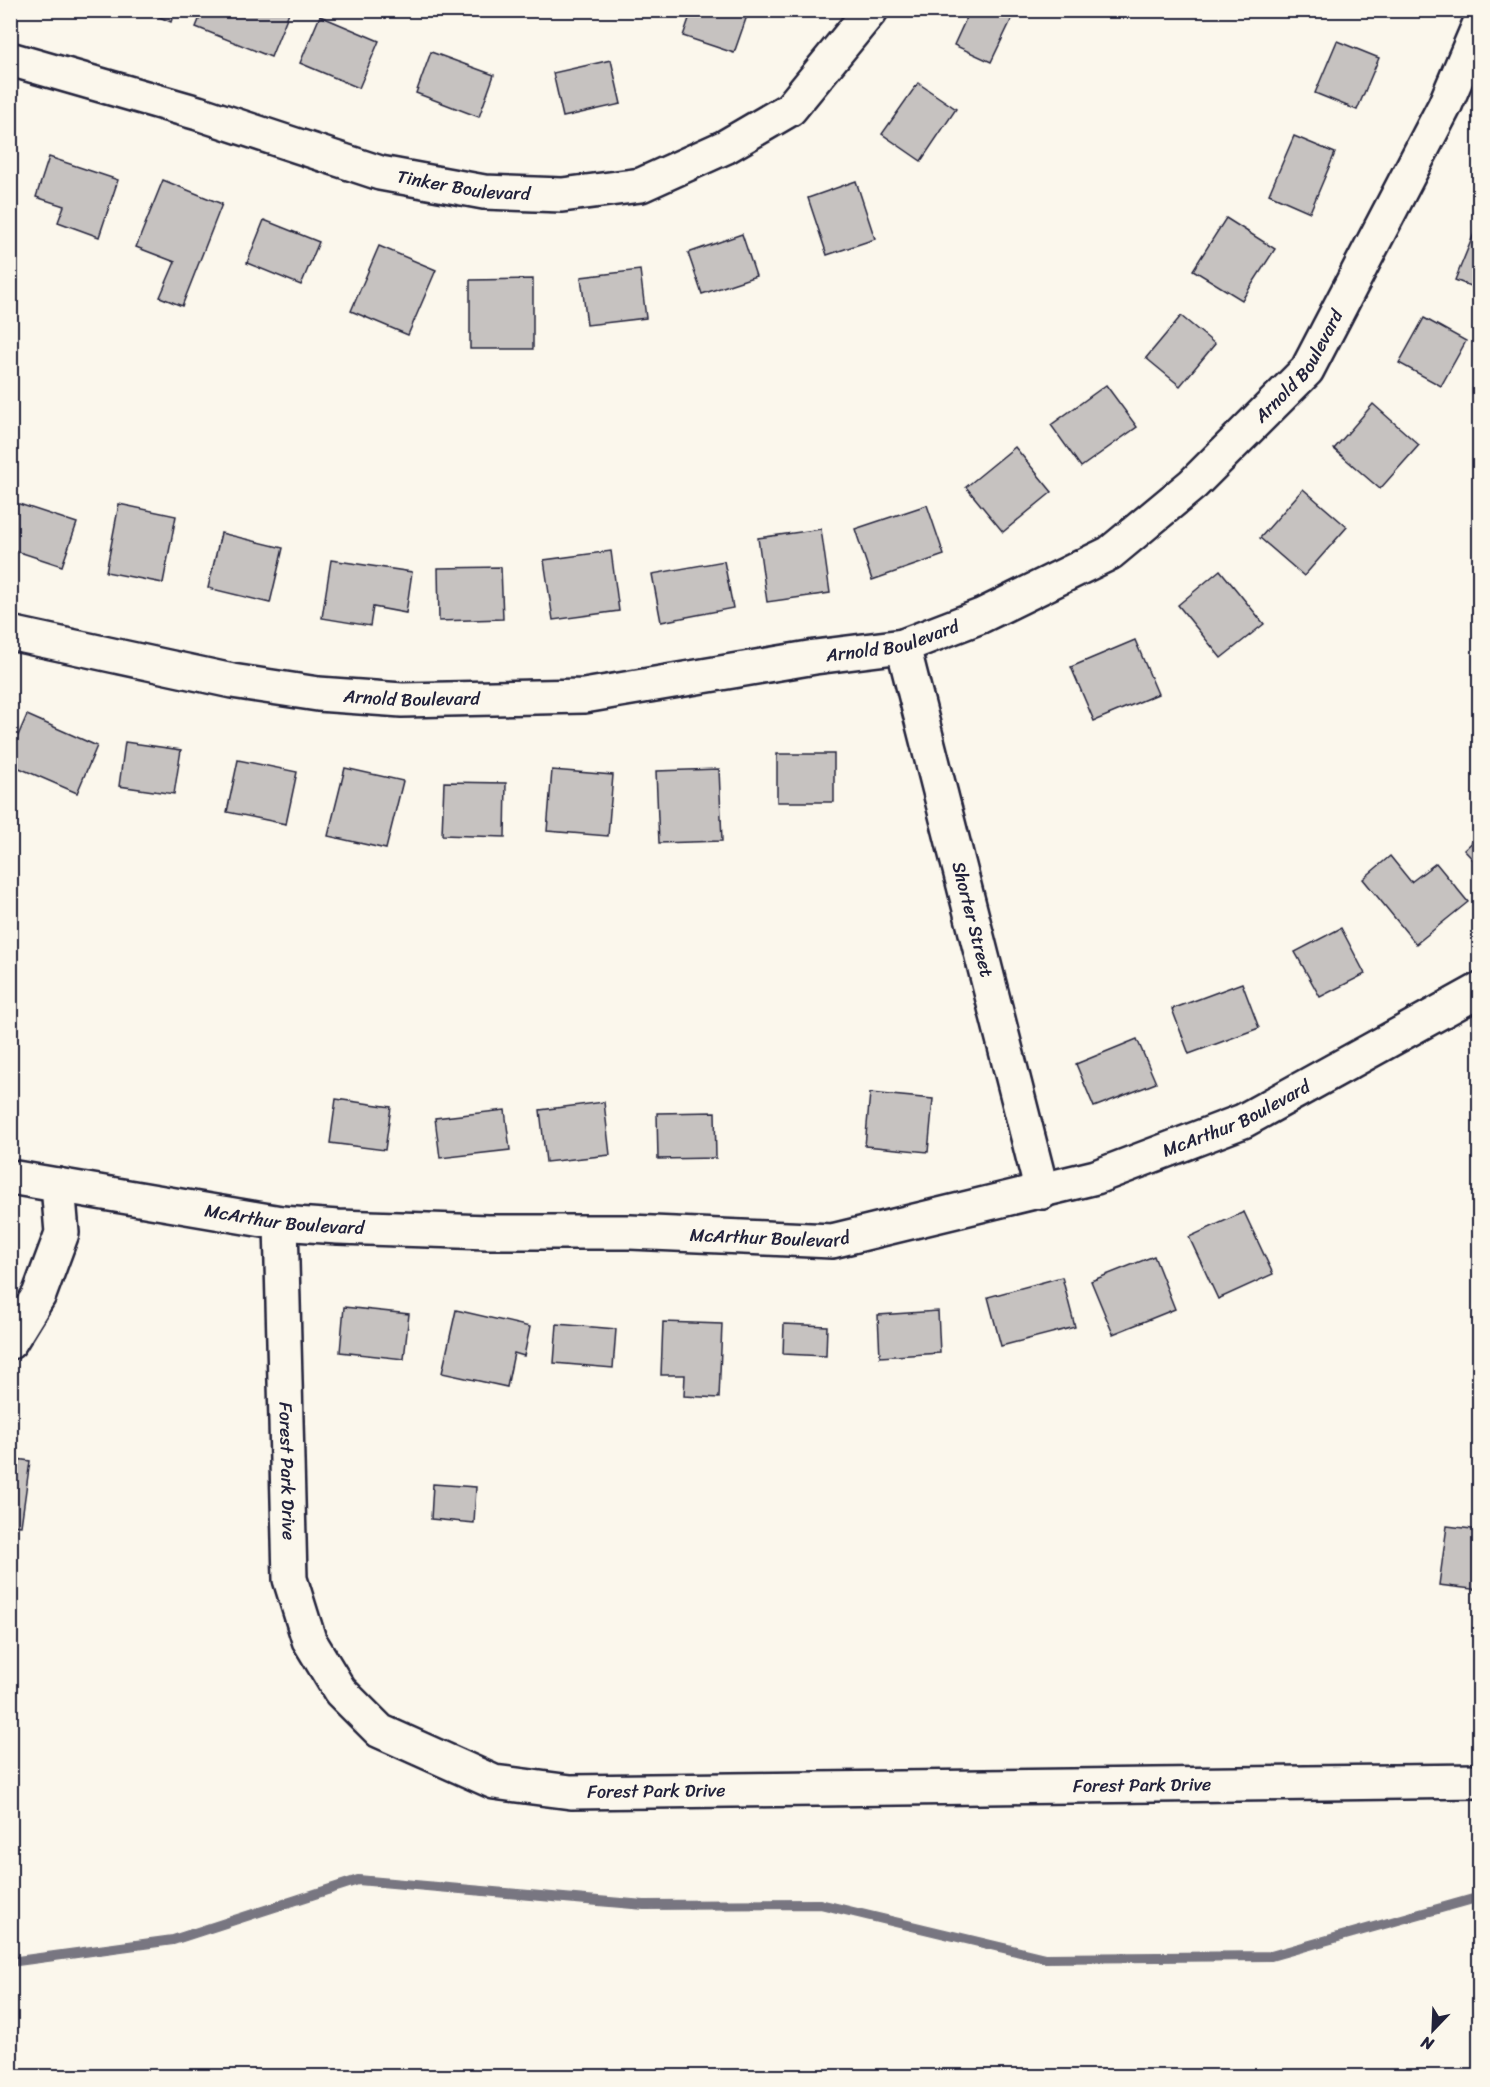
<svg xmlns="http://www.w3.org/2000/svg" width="1490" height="2087" font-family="Sriracha,sans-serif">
<rect width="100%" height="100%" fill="#fbf7ec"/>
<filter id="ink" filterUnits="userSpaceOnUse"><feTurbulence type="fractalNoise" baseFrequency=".0167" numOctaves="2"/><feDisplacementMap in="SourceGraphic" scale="12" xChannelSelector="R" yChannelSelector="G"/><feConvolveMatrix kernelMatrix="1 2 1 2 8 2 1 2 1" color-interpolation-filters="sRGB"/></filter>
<g filter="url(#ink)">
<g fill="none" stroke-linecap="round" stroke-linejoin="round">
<polyline stroke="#787681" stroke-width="10" points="10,1962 173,1940 358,1880 644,1905 820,1904 1045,1958 1271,1956 1480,1897"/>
</g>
<g fill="#c6c2c0" stroke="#22223b" stroke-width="1.5">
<polygon points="143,10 175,10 171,22"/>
<polygon points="203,10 290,10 271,57 196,27"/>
<polygon points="692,10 749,10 734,53 683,36"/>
<polygon points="970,10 1006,10 1014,14 991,62 954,45"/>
<polygon points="320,16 379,41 359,88 300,63"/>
<polygon points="1337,41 1379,58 1357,110 1315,93"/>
<polygon points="431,52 494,75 479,117 416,93"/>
<polygon points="611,60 621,104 563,117 553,73"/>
<polygon points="918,83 956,109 921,161 882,134"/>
<polygon points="1294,136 1335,153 1310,212 1269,194"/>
<polygon points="49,157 118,180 99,237 58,222 64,206 36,197"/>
<polygon points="163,180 222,204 182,306 160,297 175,262 136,247"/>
<polygon points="856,181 875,239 827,255 808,198"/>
<polygon points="1226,218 1275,249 1242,300 1193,270"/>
<polygon points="264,220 319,242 301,285 247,263"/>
<polygon points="1478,224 1480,225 1480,290 1455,280"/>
<polygon points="742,234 756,276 702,294 688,253"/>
<polygon points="379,246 436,270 408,335 351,311"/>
<polygon points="640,270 646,318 587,325 581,277"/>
<polygon points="533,279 533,349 470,349 470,280"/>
<polygon points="1181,316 1215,344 1180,386 1146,358"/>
<polygon points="1424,318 1466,341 1441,386 1399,363"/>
<polygon points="1106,385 1137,427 1081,467 1051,425"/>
<polygon points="1373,404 1419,445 1380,489 1334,449"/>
<polygon points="1015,447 1052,492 1003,532 966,487"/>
<polygon points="1303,489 1347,527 1304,576 1260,538"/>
<polygon points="10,501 77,523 62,566 10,549"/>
<polygon points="119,504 176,516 163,583 106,572"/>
<polygon points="927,505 944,555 872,580 855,529"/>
<polygon points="821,529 830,593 767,602 758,538"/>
<polygon points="221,533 283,548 270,603 208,588"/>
<polygon points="611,551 619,611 553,620 544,560"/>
<polygon points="331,560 412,572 406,613 373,607 370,626 322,618"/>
<polygon points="724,561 733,608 661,622 652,574"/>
<polygon points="501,567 503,619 439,621 438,568"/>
<polygon points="1220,570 1264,624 1221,658 1178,605"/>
<polygon points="1135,640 1158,694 1094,721 1071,667"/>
<polygon points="27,715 97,746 77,793 10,764 10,754"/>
<polygon points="125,742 181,750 174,794 119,786"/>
<rect x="777" y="754" width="57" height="48"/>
<polygon points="238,760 297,772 286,824 227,812"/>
<polygon points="345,768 403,781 386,849 328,836"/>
<polygon points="719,769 722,841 659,843 656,771"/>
<polygon points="552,770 613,775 608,836 547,831"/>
<polygon points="444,782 506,783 505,837 442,835"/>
<polygon points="1480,835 1480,867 1464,850"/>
<polygon points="1390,856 1411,882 1436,863 1468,902 1416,944 1363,879"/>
<polygon points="1341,928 1365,974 1320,997 1295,952"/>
<polygon points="1242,983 1259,1028 1189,1054 1172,1009"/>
<polygon points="1137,1039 1156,1083 1094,1107 1076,1064"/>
<polygon points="870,1093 933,1099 928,1152 865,1146"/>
<polygon points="336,1099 391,1107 385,1150 330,1143"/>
<polygon points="604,1102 610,1155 546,1162 540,1110"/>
<polygon points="505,1110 510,1150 440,1158 435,1118"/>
<polygon points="715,1112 716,1158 658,1159 657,1113"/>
<polygon points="1244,1212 1273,1274 1218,1299 1189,1237"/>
<polygon points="1154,1256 1175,1309 1113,1334 1091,1281"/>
<polygon points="1062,1277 1075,1327 1001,1346 988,1297"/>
<polygon points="344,1307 409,1314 404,1359 340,1352"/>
<polygon points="456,1310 530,1327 524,1356 514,1353 507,1387 442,1373"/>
<polygon points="938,1311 940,1353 880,1357 878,1315"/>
<polygon points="663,1322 722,1324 719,1398 684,1396 685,1375 661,1375"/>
<polygon points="557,1324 616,1329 613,1368 554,1363"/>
<polygon points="784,1324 827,1326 826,1356 783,1354"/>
<polygon points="10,1458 30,1461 21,1526 10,1525"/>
<polygon points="433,1484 476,1487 474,1523 431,1519"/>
<polygon points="1447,1526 1480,1530 1480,1590 1439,1585"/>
</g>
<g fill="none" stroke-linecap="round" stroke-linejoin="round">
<g stroke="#22223b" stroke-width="38">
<g id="minor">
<path id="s1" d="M10 59 198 113 380 173 484 192 562 195 641 185 725 147 790 109 871 10"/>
<path id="s2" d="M10 633 232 681 318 694 402 700 584 696 815 657 903 646 981 616 1110 553 1193 484 1307 370 1445 105 1480 23"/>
<path id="s3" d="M903 646 1042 1192"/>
<path id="s4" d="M10 1177 281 1223 338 1227 488 1232H630L832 1241 1096 1177 1243 1121 1480 990"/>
<path id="s5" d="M281 1223 290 1579 309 1640 340 1691 380 1731 494 1782 571 1792 1480 1781"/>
<polyline points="10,1342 39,1295 62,1233 58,1185"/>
</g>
</g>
<use href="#minor" stroke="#fbf7ec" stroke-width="33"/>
</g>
</g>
<g text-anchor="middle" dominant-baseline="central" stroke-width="4.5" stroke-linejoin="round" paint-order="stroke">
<g font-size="18" fill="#22223b" stroke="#fbf7ec">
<text stroke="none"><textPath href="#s1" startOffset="472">Tinker Boulevard</textPath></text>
<text stroke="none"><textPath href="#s2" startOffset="1398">Arnold Boulevard</textPath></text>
<text stroke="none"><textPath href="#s2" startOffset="894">Arnold Boulevard</textPath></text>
<text stroke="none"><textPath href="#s2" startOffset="408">Arnold Boulevard</textPath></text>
<text stroke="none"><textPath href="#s3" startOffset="282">Shorter Street</textPath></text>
<text stroke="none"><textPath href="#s4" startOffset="1250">McArthur Boulevard</textPath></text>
<text stroke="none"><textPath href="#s4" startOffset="278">McArthur Boulevard</textPath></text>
<text stroke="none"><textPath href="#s4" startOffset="764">McArthur Boulevard</textPath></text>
<text stroke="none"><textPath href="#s5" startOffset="248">Forest Park Drive</textPath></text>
<text stroke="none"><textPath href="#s5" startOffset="1310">Forest Park Drive</textPath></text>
<text stroke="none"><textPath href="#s5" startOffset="824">Forest Park Drive</textPath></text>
</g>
</g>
<rect width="1490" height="2087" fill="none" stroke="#fbf7ec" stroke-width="36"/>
<rect x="18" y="18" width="1454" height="2051" fill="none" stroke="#22223b" stroke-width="2" filter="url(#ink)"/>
<g transform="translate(1433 2030) rotate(203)" stroke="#fbf7ec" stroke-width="4.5" paint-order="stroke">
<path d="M0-4.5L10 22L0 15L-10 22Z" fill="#22223b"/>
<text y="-9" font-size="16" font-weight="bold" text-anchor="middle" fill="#22223b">N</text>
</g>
</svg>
